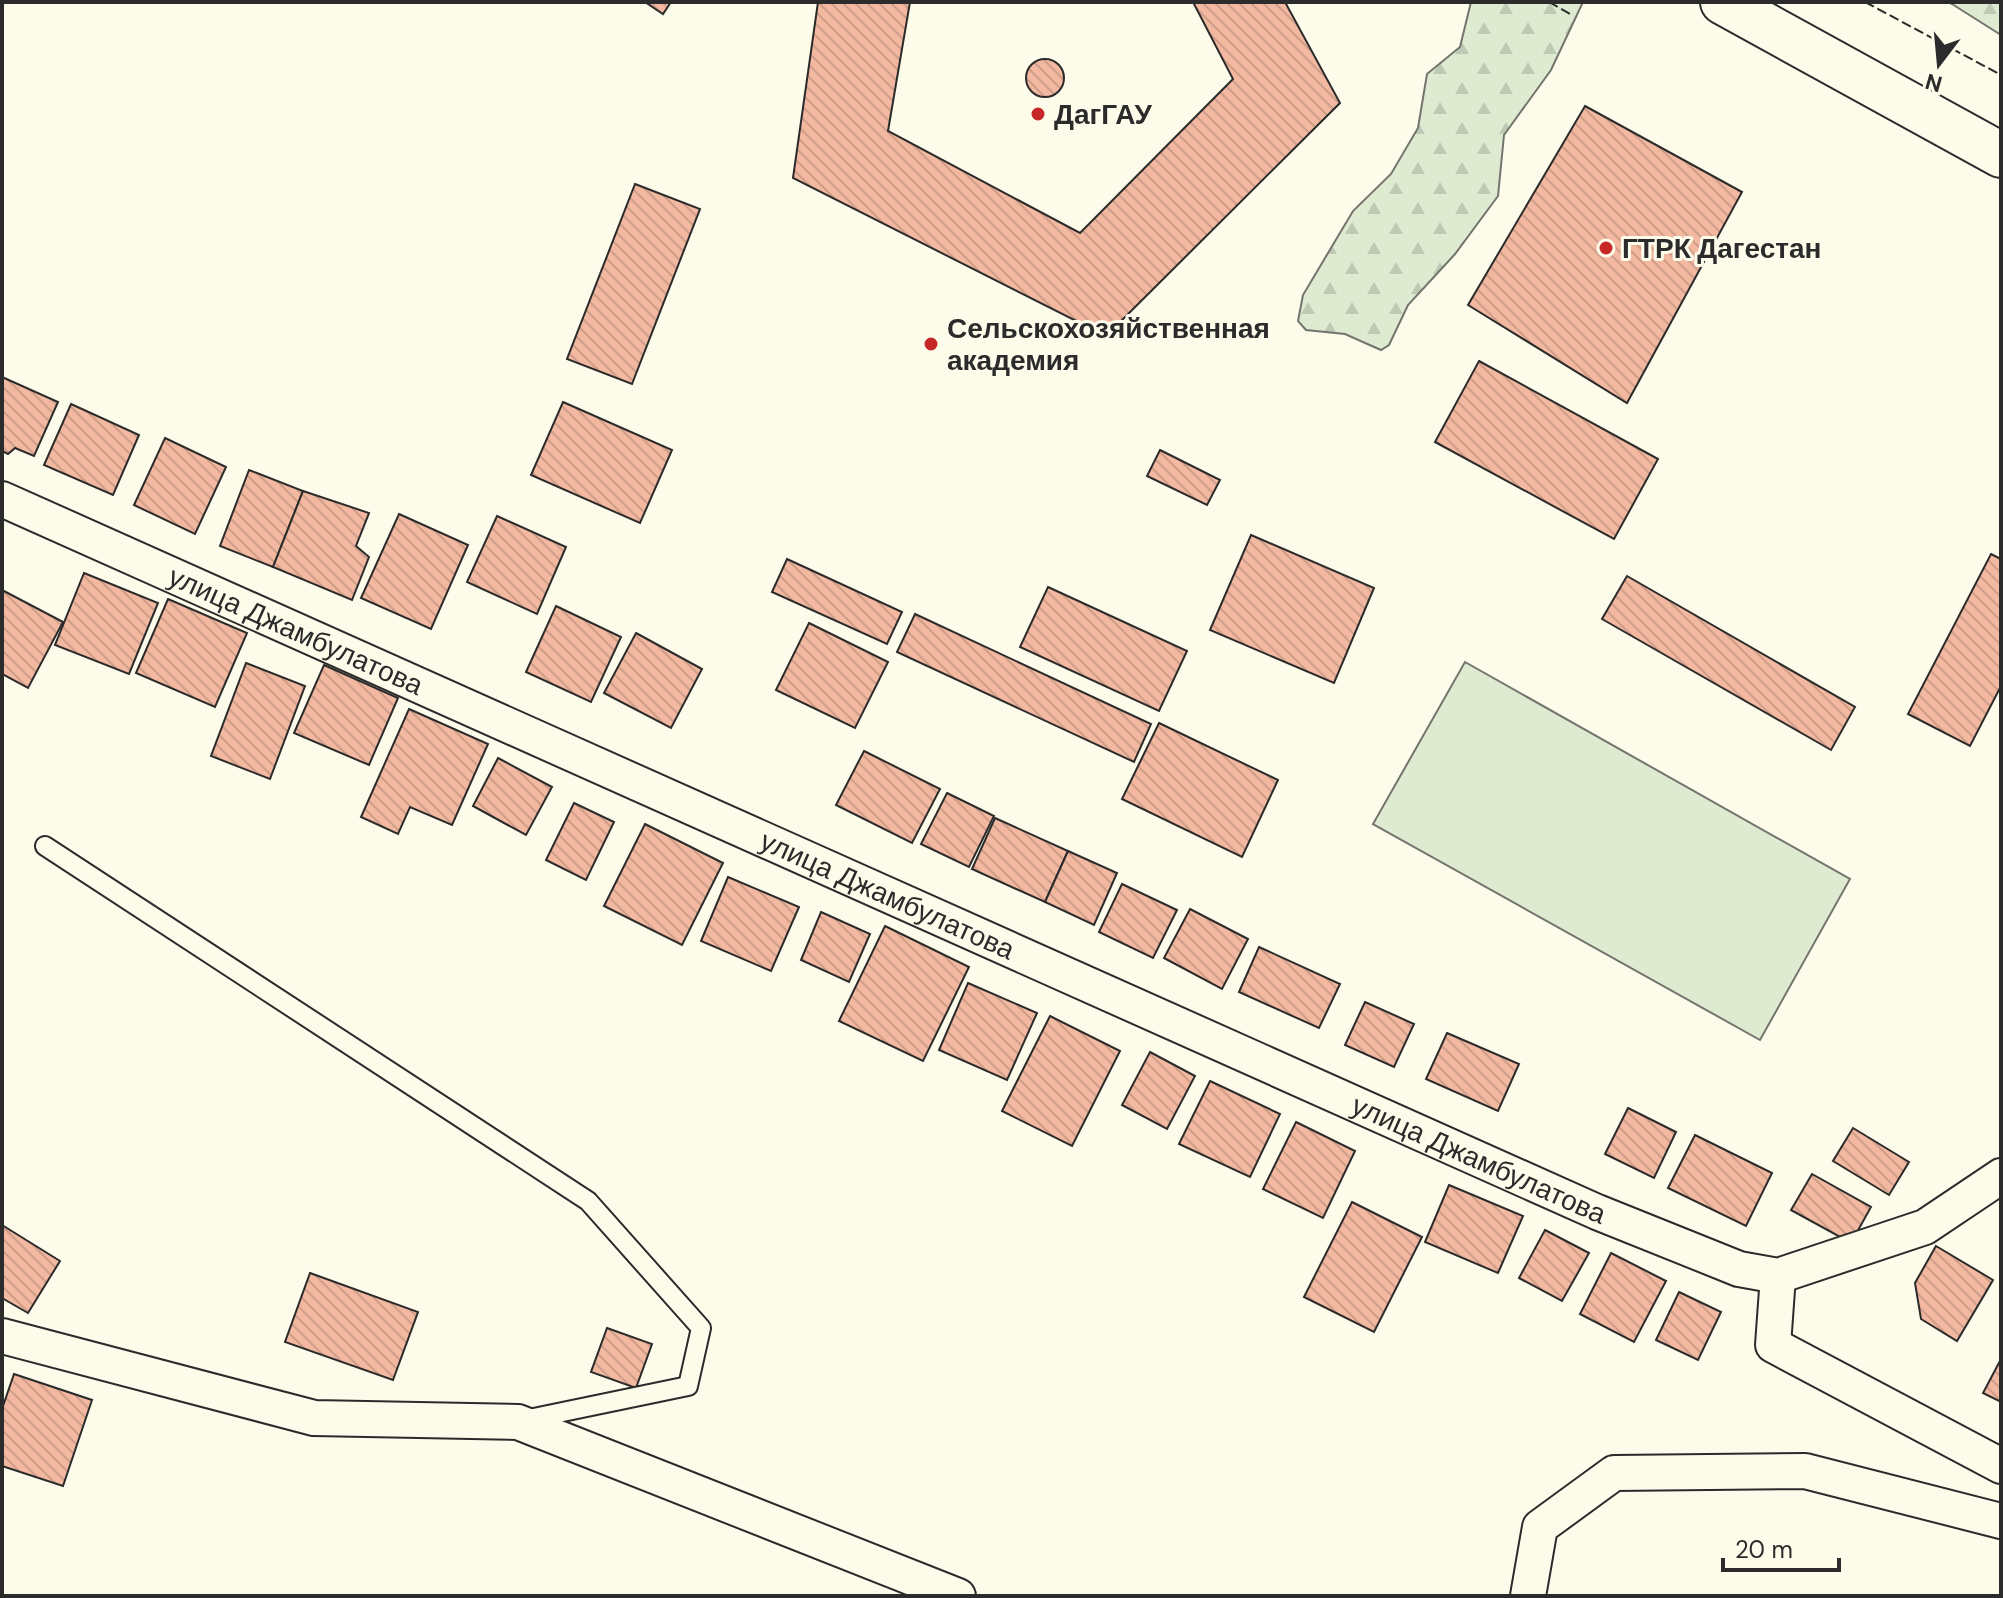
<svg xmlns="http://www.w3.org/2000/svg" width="2003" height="1598" font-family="'DM Sans',sans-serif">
<defs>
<pattern id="forest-firs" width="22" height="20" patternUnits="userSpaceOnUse" patternTransform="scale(2)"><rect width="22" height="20" fill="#deebd1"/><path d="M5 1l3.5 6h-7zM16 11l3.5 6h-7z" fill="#bfcab4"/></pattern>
<pattern id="building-back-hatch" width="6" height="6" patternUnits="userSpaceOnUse" patternTransform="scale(2)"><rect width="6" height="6" fill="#f2b8a0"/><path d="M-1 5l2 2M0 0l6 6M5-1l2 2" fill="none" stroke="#d09e8a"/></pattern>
</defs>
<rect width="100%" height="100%" fill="#fdfbea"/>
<g fill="url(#forest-firs)" stroke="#74746e" stroke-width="2">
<polygon points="1471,2 1583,2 1551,70 1504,135 1498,196 1455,254 1408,305 1389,345 1381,350 1345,334 1306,330 1298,321 1303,295 1353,211 1391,174 1418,128 1427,74 1460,47"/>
<polygon points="1948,2 2001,2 2001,35 1952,4"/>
</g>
<polygon fill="#deebd1" stroke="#74746e" stroke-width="2" points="1465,662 1850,879 1760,1040 1373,824"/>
<g fill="url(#building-back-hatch)" stroke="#2b2b2b" stroke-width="2">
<polygon points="645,2 671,2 663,14"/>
<polygon points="818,2 910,2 888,131 1080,233 1233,79 1193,2 1285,2 1340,103 1106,336 793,178"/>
<circle cx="1045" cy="78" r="19"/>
<polygon points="1585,106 1742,192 1627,403 1468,305"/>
<polygon points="635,184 700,209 632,384 567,359"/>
<polygon points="1479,361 1658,459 1614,539 1435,442"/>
<polygon points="2,377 58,402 34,456 15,448 8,454 2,451"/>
<polygon points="563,402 672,450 640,523 531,475"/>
<polygon points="71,404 139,435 113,495 44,465"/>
<polygon points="165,438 226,467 195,534 134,505"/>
<polygon points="1160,450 1220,480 1207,505 1147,476"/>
<polygon points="249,470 303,491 273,567 220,546"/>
<polygon points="303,491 369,513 356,546 369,557 352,600 273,567"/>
<polygon points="399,514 468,545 431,629 361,598"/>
<polygon points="497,516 566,547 537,614 467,582"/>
<polygon points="1251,535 1374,588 1334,683 1210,630"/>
<polygon points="1991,554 2001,559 2001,686 1970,746 1908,714"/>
<polygon points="787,559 902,612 887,644 772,592"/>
<polygon points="84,573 158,603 129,674 55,645"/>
<polygon points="1627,576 1855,707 1831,750 1602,619"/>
<polygon points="1048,587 1187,651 1159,711 1020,647"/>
<polygon points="2,590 63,622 28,688 2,674"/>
<polygon points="168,599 247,633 215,707 136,673"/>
<polygon points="556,606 621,637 591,702 526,672"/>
<polygon points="915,614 1151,724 1134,762 897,652"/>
<polygon points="809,623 888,662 855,728 776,690"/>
<polygon points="636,633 702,669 671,728 604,693"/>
<polygon points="246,663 305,686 270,779 211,756"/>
<polygon points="324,665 398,698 369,765 294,733"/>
<polygon points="409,709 488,744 452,825 410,807 398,834 361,817"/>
<polygon points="1159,723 1278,780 1242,857 1122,799"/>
<polygon points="864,751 940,789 912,843 836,805"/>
<polygon points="498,758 552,787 526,835 473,806"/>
<polygon points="947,793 994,816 969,867 921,844"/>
<polygon points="574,803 614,822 586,880 546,860"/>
<polygon points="995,818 1068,851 1045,902 972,869"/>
<polygon points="645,824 723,863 682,945 604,906"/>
<polygon points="1068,851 1117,873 1094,925 1045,902"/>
<polygon points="728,877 799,907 771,971 701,941"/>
<polygon points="1122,884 1177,910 1153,958 1099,932"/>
<polygon points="1190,909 1248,939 1222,989 1164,958"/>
<polygon points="821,912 870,934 849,982 801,960"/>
<polygon points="885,926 969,967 923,1061 839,1021"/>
<polygon points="1259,947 1340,984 1319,1028 1239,992"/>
<polygon points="968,983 1037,1013 1007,1080 939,1050"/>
<polygon points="1365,1002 1414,1024 1394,1067 1345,1045"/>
<polygon points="1050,1016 1120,1051 1072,1146 1002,1111"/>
<polygon points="1447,1033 1519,1064 1498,1111 1426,1079"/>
<polygon points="1150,1052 1195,1076 1167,1129 1122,1105"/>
<polygon points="1210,1081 1280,1114 1250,1177 1179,1144"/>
<polygon points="1628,1108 1676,1132 1654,1178 1605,1154"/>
<polygon points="1296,1122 1355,1151 1323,1218 1263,1189"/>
<polygon points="1853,1128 1909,1162 1889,1195 1833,1161"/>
<polygon points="1695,1135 1772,1173 1746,1226 1668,1188"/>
<polygon points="1812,1174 1871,1207 1851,1243 1791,1210"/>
<polygon points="1449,1185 1523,1216 1498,1273 1425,1242"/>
<polygon points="1352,1202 1422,1237 1374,1332 1304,1297"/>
<polygon points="2,1225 60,1261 28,1313 2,1298"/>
<polygon points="1545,1230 1589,1253 1562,1301 1519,1278"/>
<polygon points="1936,1246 1993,1280 1957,1341 1921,1319 1915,1283"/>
<polygon points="1611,1253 1666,1281 1634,1342 1580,1314"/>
<polygon points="310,1273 418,1312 393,1380 285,1342"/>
<polygon points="1679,1292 1721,1312 1698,1360 1656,1340"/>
<polygon points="607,1328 652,1344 636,1388 591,1372"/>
<polygon points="2001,1359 2001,1402 1983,1393"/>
<polygon points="14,1374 92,1400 63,1486 2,1466 2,1409"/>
</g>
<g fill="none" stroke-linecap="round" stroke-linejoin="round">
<g stroke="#2b2b2b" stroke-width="22">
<polyline id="service" points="45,846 588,1201 701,1328 688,1386 524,1420"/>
</g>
<g stroke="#2b2b2b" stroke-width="38">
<g id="minor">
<path id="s1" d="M2 499 1597 1212 1739 1269 1778 1276 1925 1227 2001 1176"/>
<polyline points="1778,1276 1773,1345 2001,1466"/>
<polyline points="2,1336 314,1418 518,1422 958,1596"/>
<polyline points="1528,1596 1540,1527 1614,1473 1805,1471 2001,1521"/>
</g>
</g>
<g stroke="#2b2b2b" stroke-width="48">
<polyline id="secondary" points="1723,2 2001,155"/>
</g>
<use href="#service" stroke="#fdfbea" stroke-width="18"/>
<use href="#minor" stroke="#fdfbea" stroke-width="34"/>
<use href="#secondary" stroke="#fdfbea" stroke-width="44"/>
<g stroke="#2b2b2b" stroke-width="2" stroke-dasharray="10 4" stroke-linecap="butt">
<polyline points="1549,2 1570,14"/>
<polyline points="1865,2 2001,75"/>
</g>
</g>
<g fill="#c62828" stroke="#fdfbea" stroke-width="3">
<circle cx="1038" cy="114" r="8"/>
<circle cx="1606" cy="248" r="8"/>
<circle cx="931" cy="344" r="8"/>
</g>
<g text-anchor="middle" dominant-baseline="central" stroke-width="6" stroke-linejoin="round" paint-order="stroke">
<g font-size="28" font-weight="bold" fill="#2b2b2b" stroke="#fdfbea" text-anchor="start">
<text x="1054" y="114">ДагГАУ</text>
<text x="1622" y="248">ГТРК Дагестан</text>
<text x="947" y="328">Сельскохозяйственная<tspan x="947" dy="32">академия</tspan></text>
</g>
<g font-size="28" fill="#2b2b2b" stroke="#fdfbea">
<text stroke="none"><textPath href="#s1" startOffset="322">улица Джамбулатова</textPath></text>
<text stroke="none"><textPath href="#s1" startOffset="970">улица Джамбулатова</textPath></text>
<text stroke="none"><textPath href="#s1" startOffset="1618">улица Джамбулатова</textPath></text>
</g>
</g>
<rect width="2003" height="1598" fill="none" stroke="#2b2b2b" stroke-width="8"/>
<g transform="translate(1939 64) rotate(196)" stroke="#fdfbea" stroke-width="6" paint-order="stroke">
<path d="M0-6L14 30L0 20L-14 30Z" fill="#2b2b2b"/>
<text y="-12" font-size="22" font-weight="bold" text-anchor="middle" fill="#2b2b2b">N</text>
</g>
<path d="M1723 1558v12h116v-12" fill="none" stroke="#2b2b2b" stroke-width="4"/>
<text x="1735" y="1558" font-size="24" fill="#2b2b2b" stroke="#fdfbea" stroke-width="6" paint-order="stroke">20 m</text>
</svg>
